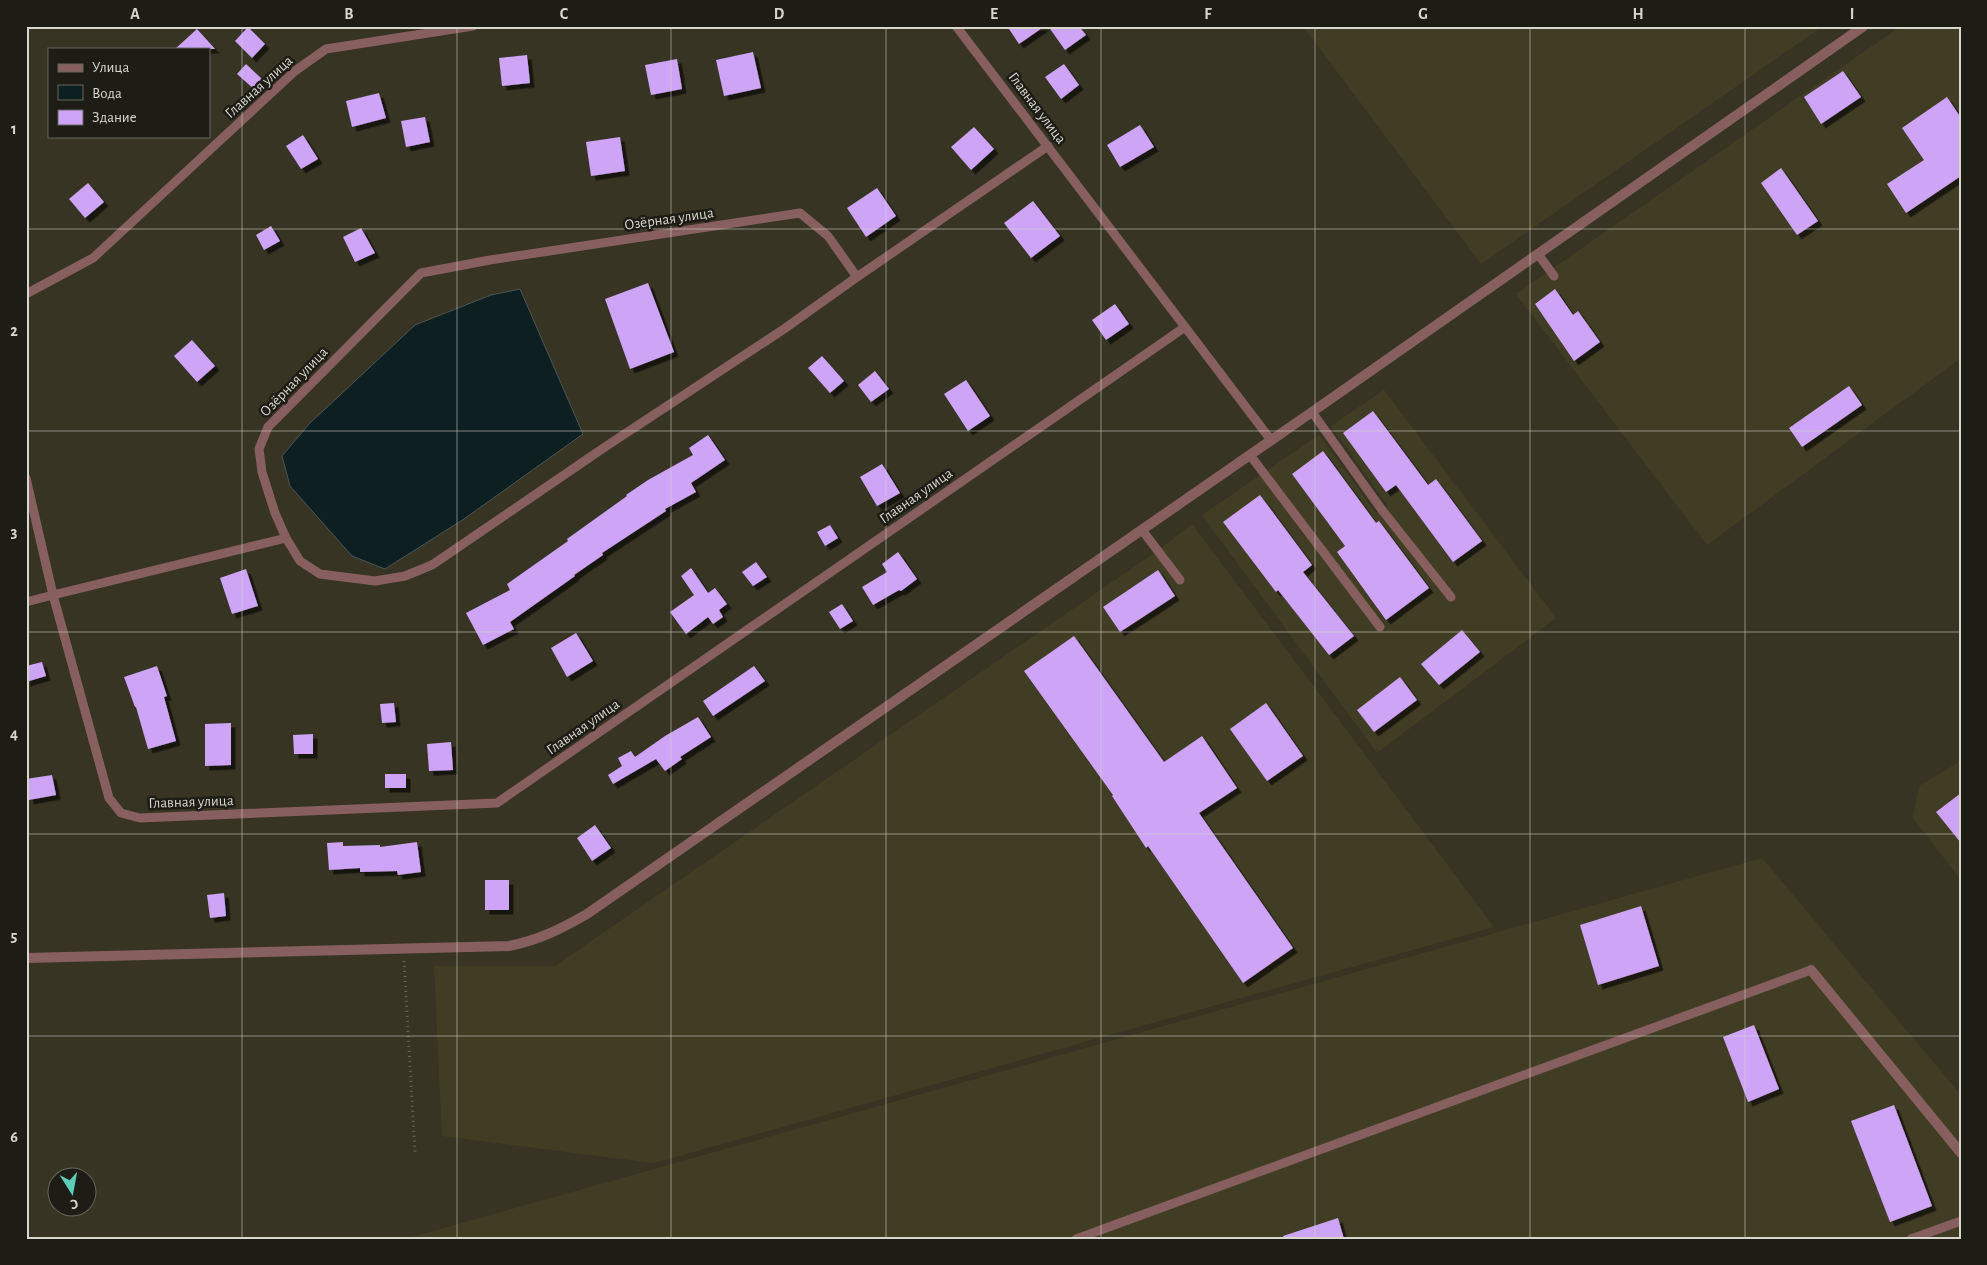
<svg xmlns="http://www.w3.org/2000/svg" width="1987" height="1265" font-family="'Alegreya Sans',sans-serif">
<defs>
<filter id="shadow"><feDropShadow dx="4.5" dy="4.5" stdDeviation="0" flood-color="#0009"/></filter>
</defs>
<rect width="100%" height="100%" fill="#373424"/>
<g fill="#413d25">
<polygon points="1303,26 1823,26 1481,264"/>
<polygon points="1901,26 1961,26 1961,358 1707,545 1516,294"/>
<polygon points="1384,390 1556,618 1377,753 1202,515 1319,435 1376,513 1388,506 1331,426"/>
<polygon points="1192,524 1494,927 654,1163 442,1136 434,966 555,966 1157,551"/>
<polygon points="1961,761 1961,880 1913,818 1919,786"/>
<polygon points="1762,858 1961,1095 1961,1239 405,1239"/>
</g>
<polygon fill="#0e1f22" stroke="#4b5655" points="520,289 583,434 464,519 385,569 352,556 290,486 282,456 309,424 415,325 491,295"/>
<g fill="#cea4f6" filter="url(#shadow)">
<polygon points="1007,26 1045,26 1019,44"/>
<polygon points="1048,26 1079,26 1086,35 1065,50"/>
<polygon points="248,27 265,44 252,58 235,41"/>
<polygon points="197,29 215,49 175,49"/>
<polygon points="753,52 761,88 724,96 716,60"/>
<polygon points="527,55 530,83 502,86 499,58"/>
<polygon points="677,59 682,89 651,95 645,65"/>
<polygon points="246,64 262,79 254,89 237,74"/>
<polygon points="1064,64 1079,85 1061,99 1045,77"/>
<polygon points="1843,71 1861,97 1821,124 1804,97"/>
<polygon points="379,93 386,118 352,127 346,101"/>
<polygon points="1947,97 1961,118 1961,176 1906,213 1887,184 1924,160 1902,128"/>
<polygon points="425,117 430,142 406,147 401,121"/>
<polygon points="1140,125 1154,147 1120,167 1107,145"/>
<polygon points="974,127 994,149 971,170 951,147"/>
<polygon points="303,135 318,159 301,169 286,146"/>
<polygon points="620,137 625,171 591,176 586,142"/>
<polygon points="1781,168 1818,221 1797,235 1761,183"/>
<polygon points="88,183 104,202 85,218 69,199"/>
<polygon points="877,188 896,216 866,237 847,208"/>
<polygon points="1033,201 1060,236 1031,258 1004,223"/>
<polygon points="271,226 280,241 264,250 256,235"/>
<polygon points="361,228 375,253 355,262 343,237"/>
<polygon points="648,283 674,352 630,369 605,299"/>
<polygon points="1555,289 1573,315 1578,311 1600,342 1574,361 1535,304"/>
<polygon points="1115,304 1129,324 1106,340 1092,320"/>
<polygon points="192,340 215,366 197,382 174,356"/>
<polygon points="822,356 844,381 830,393 808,368"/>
<polygon points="875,371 889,389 871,402 858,385"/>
<polygon points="966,380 990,416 968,431 944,394"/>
<polygon points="1849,386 1862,405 1802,447 1789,428"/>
<polygon points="1373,411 1428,485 1436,479 1482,541 1453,562 1396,485 1386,492 1343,433"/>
<polygon points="708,435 725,460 691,483 696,492 665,509 666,511 602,553 603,555 574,575 575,576 510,622 514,629 483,645 466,613 510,590 507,584 568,541 567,539 627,496 626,495 648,480 693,455 689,448"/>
<polygon points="1323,451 1376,523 1379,521 1429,588 1386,620 1337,552 1345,546 1292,474"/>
<polygon points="882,464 900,493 877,506 860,477"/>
<polygon points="1260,495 1312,565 1303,572 1354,636 1329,655 1278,590 1276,592 1223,522"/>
<polygon points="830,525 838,538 825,546 817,532"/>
<polygon points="898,552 917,579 901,591 899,590 873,605 862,587 887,572 882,564"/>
<polygon points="756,562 767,577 753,586 742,572"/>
<polygon points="691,568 708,593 715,588 727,604 719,610 723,617 713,624 708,617 686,634 670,612 694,595 681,576"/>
<polygon points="246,569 258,606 232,614 220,578"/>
<polygon points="1158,570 1175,596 1120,632 1103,607"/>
<polygon points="842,604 853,621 840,629 829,612"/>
<polygon points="1462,630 1480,652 1439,685 1421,664"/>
<polygon points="576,633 593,661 567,677 551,648"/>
<polygon points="1074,636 1164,762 1202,736 1237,788 1199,813 1293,948 1243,983 1148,846 1146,848 1112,796 1113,795 1024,671"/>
<polygon points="42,662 46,676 26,682 26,666"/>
<polygon points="157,666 167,696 164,697 176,741 148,749 136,707 135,707 124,677"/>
<polygon points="754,666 765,681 713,716 703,701"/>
<polygon points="1400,677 1417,700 1374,732 1357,710"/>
<polygon points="394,703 396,722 382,723 380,704"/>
<polygon points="1266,703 1303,756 1267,781 1230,729"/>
<polygon points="698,717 711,737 680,757 682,759 665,771 656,759 613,784 608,775 622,766 618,758 631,751 635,757 665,736"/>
<polygon points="231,723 231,765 205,766 205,724"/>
<polygon points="313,734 313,754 294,754 293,735"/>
<polygon points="451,742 453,770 429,771 427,744"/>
<rect x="385" y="774" width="21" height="14"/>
<polygon points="52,775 56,795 29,800 26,779"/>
<polygon points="1961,793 1961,843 1936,812"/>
<polygon points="595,825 611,848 592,861 577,838"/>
<polygon points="343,842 343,846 380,845 380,847 417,842 421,872 398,875 397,871 360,872 360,868 329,870 327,843"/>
<rect x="485" y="880" width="24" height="30"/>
<polygon points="224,893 226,916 210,918 207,895"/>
<polygon points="1641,906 1659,966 1598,985 1580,925"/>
<polygon points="1754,1025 1779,1089 1748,1102 1723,1037"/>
<polygon points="1894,1105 1932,1206 1890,1222 1851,1121"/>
<polygon points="1338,1218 1344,1239 1284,1239 1283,1236"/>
</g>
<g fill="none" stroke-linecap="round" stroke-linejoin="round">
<polyline stroke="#6a6759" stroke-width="3" stroke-dasharray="1 4" stroke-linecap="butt" points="404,961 415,1153"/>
<g stroke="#885f5f" stroke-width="9">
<polyline points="956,26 1271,440"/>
<polyline points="1538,254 1554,276"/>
<polyline points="857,277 828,236 800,213 490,260 421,273 268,427 259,449 262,472 275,513 286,538 300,561 320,574 375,581 405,576 432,565 605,447 784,329 857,277 1048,146"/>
<polyline points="26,294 93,258 295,71 326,49 473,26"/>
<polyline points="1312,412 1382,510 1451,597"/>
<polyline points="1250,455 1380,627"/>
<polyline points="26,478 53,595 26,602"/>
<polyline points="1142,530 1180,580"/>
<polyline points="286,538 53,595 109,798 121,813 140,818 497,803 1185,327"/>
<polyline points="1076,1239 1811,970"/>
<polyline points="1911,1239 1961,1221"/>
</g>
<g stroke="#885f5f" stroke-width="10">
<path d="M26 958 509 946C539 940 561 929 587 914L1312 412 1864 26"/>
<polyline points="1811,970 1961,1153"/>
</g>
</g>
<path fill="none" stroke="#d8d7cd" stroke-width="1" stroke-opacity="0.55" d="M242 26V1239M457 26V1239M671 26V1239M886 26V1239M1101 26V1239M1315 26V1239M1530 26V1239M1745 26V1239M26 229H1961M26 431H1961M26 632H1961M26 834H1961M26 1036H1961"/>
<g text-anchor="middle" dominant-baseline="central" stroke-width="5" stroke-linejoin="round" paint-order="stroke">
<g font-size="15" fill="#d8d7cd" stroke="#1d1c15">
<text transform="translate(259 87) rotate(-42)">Главная улица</text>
<text transform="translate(1037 108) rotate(53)">Главная улица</text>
<text transform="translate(669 219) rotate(-8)">Озёрная улица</text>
<text transform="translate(294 382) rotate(-46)">Озёрная улица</text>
<text transform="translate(916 496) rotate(-35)">Главная улица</text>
<text transform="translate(583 727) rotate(-35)">Главная улица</text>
<text transform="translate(191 802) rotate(-2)">Главная улица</text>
</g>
</g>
<rect width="1987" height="1265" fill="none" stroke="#1d1c15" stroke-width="55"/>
<rect x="48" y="48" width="162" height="90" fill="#1d1c15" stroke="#68675f"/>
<rect x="58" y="64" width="25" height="8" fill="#885f5f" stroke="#68675f"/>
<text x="92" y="72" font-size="15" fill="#d8d7cd">Улица</text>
<rect x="58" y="85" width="25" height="15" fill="#0e1f22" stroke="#68675f"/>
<text x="92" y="98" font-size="15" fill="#d8d7cd">Вода</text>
<rect x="58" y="110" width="25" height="15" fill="#cea4f6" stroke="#68675f"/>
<text x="92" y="122" font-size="15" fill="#d8d7cd">Здание</text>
<g transform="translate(72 1192) rotate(169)"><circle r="24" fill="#1d1c15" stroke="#68675f"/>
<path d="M0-4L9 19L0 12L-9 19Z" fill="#5dceb8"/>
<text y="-8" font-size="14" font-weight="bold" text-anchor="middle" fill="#d8d7cd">С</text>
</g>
<rect x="28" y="28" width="1932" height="1210" fill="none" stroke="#d8d7cd" stroke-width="2"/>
<g font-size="16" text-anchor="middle" font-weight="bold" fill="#d8d7cd">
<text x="135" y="19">A</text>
<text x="349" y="19">B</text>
<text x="564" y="19">C</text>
<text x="779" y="19">D</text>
<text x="994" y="19">E</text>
<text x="1208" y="19">F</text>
<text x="1423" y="19">G</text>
<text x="1638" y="19">H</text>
<text x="1852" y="19">I</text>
<text x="14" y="134">1</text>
<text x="14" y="336">2</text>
<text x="14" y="537">3</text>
<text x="14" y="739">4</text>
<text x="14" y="941">5</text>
<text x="14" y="1142">6</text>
</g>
</svg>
